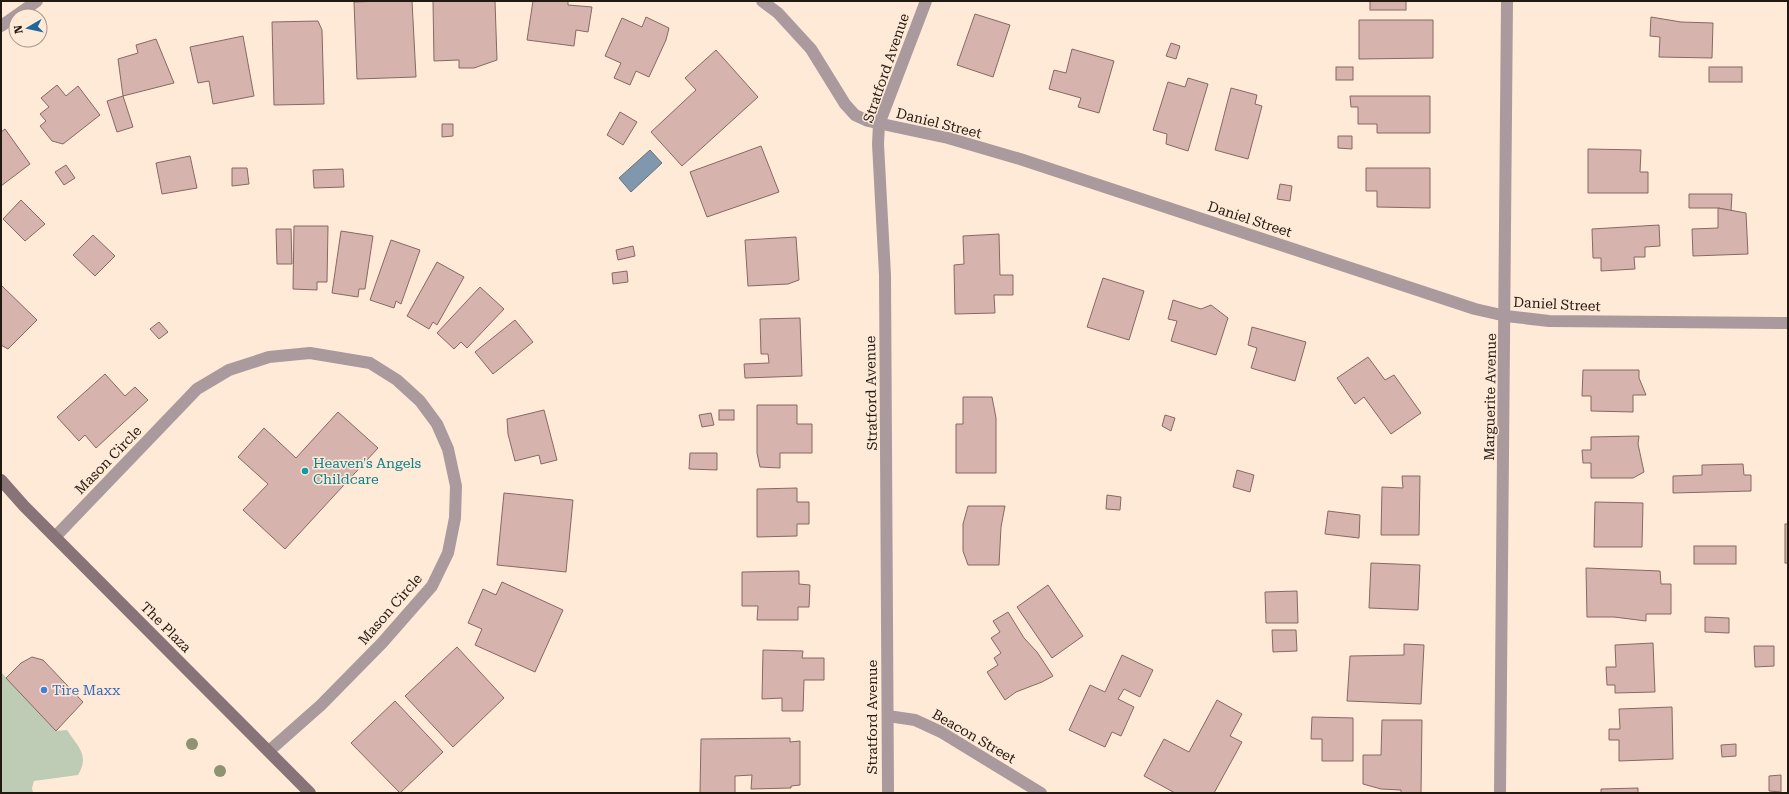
<svg xmlns="http://www.w3.org/2000/svg" width="1789" height="794" font-family="'Roboto Serif',serif">
<rect width="100%" height="100%" fill="#ffead8"/>
<path fill="#beccb6" d="M1 672 56 731 67 730C78 747 90 755 78 775L34 781 32 788 33 793H1Z"/>
<polygon fill="#8098ae" stroke="#64727f" points="650,150 662,163 631,192 619,178"/>
<g fill="#d6b3ad" stroke="#886863">
<polygon points="384,1 412,1 416,77 357,79 354,2"/>
<polygon points="433,1 495,1 497,60 474,68 459,68 459,60 434,61"/>
<polygon points="533,1 568,1 568,5 592,7 588,32 576,30 574,46 527,40"/>
<rect x="1370" y="1" width="36" height="9"/>
<polygon points="975,14 1010,25 993,77 957,65"/>
<polygon points="646,17 669,28 666,40 649,77 636,71 630,85 614,78 621,63 605,56 622,18 642,27"/>
<polygon points="1651,17 1681,22 1713,23 1712,58 1659,57 1660,37 1650,36"/>
<polygon points="1359,20 1433,20 1433,58 1359,59"/>
<polygon points="318,21 322,30 324,104 274,105 272,22"/>
<polygon points="243,36 254,96 213,104 209,81 198,83 190,47"/>
<polygon points="156,39 174,83 123,96 118,59 138,53 136,45"/>
<polygon points="1171,43 1180,46 1176,59 1166,56"/>
<polygon points="1072,49 1114,61 1099,113 1078,107 1081,98 1049,89 1054,70 1066,73"/>
<polygon points="716,50 758,97 682,166 651,132 696,90 685,78"/>
<rect x="1336" y="67" width="17" height="13"/>
<rect x="1709" y="67" width="33" height="15"/>
<polygon points="1188,78 1208,84 1188,151 1166,144 1167,134 1153,130 1168,82 1185,87"/>
<polygon points="57,85 66,96 78,86 100,115 63,144 52,141 40,126 46,121 40,114 49,107 41,98"/>
<polygon points="1231,88 1257,95 1255,104 1262,106 1248,159 1215,150"/>
<polygon points="123,96 133,127 117,132 107,101"/>
<polygon points="1350,96 1430,96 1430,133 1377,133 1377,124 1358,124 1358,107 1351,107"/>
<polygon points="620,112 637,122 623,145 607,135"/>
<polygon points="442,124 453,124 453,136 442,137"/>
<polygon points="5,129 30,164 1,186 1,132"/>
<polygon points="1338,136 1352,136 1352,149 1338,148"/>
<polygon points="761,146 779,192 707,217 690,172"/>
<polygon points="1588,149 1641,150 1640,172 1648,172 1648,193 1588,193"/>
<polygon points="190,156 197,188 162,194 156,163"/>
<polygon points="66,165 75,178 64,185 55,172"/>
<polygon points="232,168 247,168 249,184 232,186"/>
<polygon points="1366,168 1430,168 1430,208 1377,207 1377,191 1366,191"/>
<polygon points="343,169 344,187 314,188 313,170"/>
<polygon points="1280,184 1292,186 1290,201 1277,199"/>
<polygon points="1689,194 1732,194 1731,211 1718,208 1689,208"/>
<polygon points="21,200 45,224 25,241 3,219"/>
<polygon points="1718,208 1746,213 1748,254 1693,256 1692,229 1718,228"/>
<polygon points="1659,225 1660,246 1645,247 1645,257 1634,257 1635,269 1601,271 1601,258 1593,258 1592,229"/>
<polygon points="294,226 328,226 327,282 317,282 317,290 293,289"/>
<polygon points="276,229 291,229 292,264 277,264"/>
<polygon points="341,231 373,236 365,289 359,289 358,297 332,293"/>
<polygon points="999,234 1000,275 1013,275 1013,295 994,295 995,313 955,314 954,265 964,264 963,236"/>
<polygon points="93,235 115,256 95,276 73,255"/>
<polygon points="796,237 799,280 788,284 748,286 745,240"/>
<polygon points="391,240 420,250 401,304 396,301 394,308 370,300"/>
<polygon points="633,246 635,256 618,260 616,250"/>
<polygon points="437,262 464,277 437,325 433,322 429,329 407,316"/>
<polygon points="627,271 628,282 613,284 612,273"/>
<polygon points="1103,278 1144,291 1129,340 1087,327"/>
<polygon points="1,285 37,320 8,349 1,345"/>
<polygon points="480,287 504,309 467,348 461,342 454,349 437,333"/>
<polygon points="1173,300 1201,309 1211,305 1228,318 1216,355 1171,341 1177,321 1168,319"/>
<polygon points="800,318 802,376 745,378 744,364 769,363 768,354 761,354 760,319"/>
<polygon points="515,320 533,342 493,374 475,352"/>
<polygon points="159,322 168,332 159,339 150,329"/>
<polygon points="1252,327 1306,342 1295,381 1251,368 1257,348 1248,345"/>
<polygon points="1368,357 1385,380 1394,375 1421,413 1391,434 1364,397 1355,404 1337,378"/>
<polygon points="1583,370 1639,370 1639,378 1646,395 1633,395 1633,412 1591,411 1591,396 1582,396"/>
<polygon points="105,374 125,396 135,387 148,400 96,448 85,435 79,441 57,417"/>
<polygon points="963,397 992,397 996,418 996,473 956,473 956,424 963,424"/>
<polygon points="757,405 797,405 797,424 812,424 812,453 780,453 780,468 760,467 757,453"/>
<polygon points="544,410 557,460 541,464 539,455 515,461 508,434 507,419"/>
<rect x="719" y="410" width="15" height="10"/>
<polygon points="338,412 378,448 285,549 243,510 268,484 238,457 264,428 296,458"/>
<polygon points="711,413 714,425 702,427 699,415"/>
<polygon points="1165,415 1175,418 1171,431 1162,426"/>
<polygon points="1639,436 1638,444 1644,472 1633,478 1591,478 1591,463 1583,463 1582,450 1591,450 1591,437"/>
<polygon points="690,453 717,453 717,470 689,469"/>
<polygon points="1743,464 1744,475 1751,475 1751,491 1673,493 1673,476 1702,475 1702,465"/>
<polygon points="1237,470 1254,475 1250,492 1233,487"/>
<polygon points="1402,476 1420,476 1419,535 1381,535 1382,487 1403,488"/>
<polygon points="797,488 797,502 809,502 809,524 797,524 797,536 757,537 757,489"/>
<polygon points="504,493 573,500 566,572 497,565"/>
<polygon points="1107,495 1121,497 1120,510 1106,509"/>
<polygon points="1595,502 1643,503 1642,547 1594,547"/>
<polygon points="968,506 1005,506 1001,527 999,565 968,565 963,551 963,524"/>
<polygon points="1328,511 1360,515 1359,538 1325,534"/>
<rect x="1785" y="524" width="3" height="39"/>
<rect x="1694" y="546" width="42" height="18"/>
<polygon points="1371,563 1420,565 1418,610 1369,608"/>
<polygon points="1586,568 1660,571 1661,584 1671,584 1671,614 1646,614 1646,621 1614,617 1587,617"/>
<polygon points="799,571 799,584 810,585 809,607 798,607 798,620 757,620 758,606 742,606 742,572"/>
<polygon points="502,582 563,610 535,672 475,645 482,629 468,623 483,589 496,595"/>
<polygon points="1048,585 1083,636 1052,658 1017,607"/>
<polygon points="1297,591 1298,623 1266,623 1265,592"/>
<polygon points="1008,612 1024,638 1037,652 1053,676 1042,682 1016,692 1005,700 987,672 998,665 994,658 1001,653 991,638 1000,632 993,621"/>
<polygon points="1705,617 1729,618 1729,633 1705,632"/>
<polygon points="1272,630 1296,630 1297,651 1273,652"/>
<polygon points="1653,643 1655,692 1615,693 1615,685 1607,685 1606,667 1616,667 1615,645"/>
<polygon points="1404,644 1424,645 1421,704 1347,701 1350,656 1404,655"/>
<polygon points="1754,646 1774,646 1774,666 1755,667"/>
<polygon points="457,647 504,698 453,747 405,696"/>
<polygon points="763,650 803,651 802,658 824,658 824,680 804,680 803,711 782,711 782,698 762,699"/>
<polygon points="1122,655 1153,670 1140,697 1124,689 1118,699 1134,707 1121,736 1112,732 1105,747 1069,730 1090,685 1105,692"/>
<polygon points="32,657 43,660 83,702 56,731 6,678 21,663"/>
<polygon points="1217,700 1242,714 1230,736 1242,742 1214,793 1175,793 1144,776 1164,739 1189,752"/>
<polygon points="395,701 443,752 400,793 351,743"/>
<polygon points="1672,707 1673,759 1619,761 1619,740 1609,740 1609,729 1620,729 1619,709"/>
<polygon points="1312,717 1353,718 1353,761 1322,761 1322,739 1311,739"/>
<polygon points="1382,720 1422,720 1421,793 1401,793 1401,790 1381,789 1363,784 1363,755 1381,755"/>
<polygon points="790,738 790,742 800,741 800,785 791,786 791,788 751,789 752,775 735,776 735,793 700,793 701,739"/>
<polygon points="1736,744 1736,756 1722,757 1721,745"/>
<polygon points="1781,775 1781,792 1769,791 1769,776"/>
<polygon points="1638,788 1638,793 1601,793 1601,789"/>
</g>
<g fill="none" stroke-linecap="round" stroke-linejoin="round">
<polyline stroke="#aa9a9e" stroke-width="12" points="55,537 197,389 229,370 269,357 310,353 370,363 397,380 420,401 437,424 448,449 456,486 455,518 448,553 432,586 382,643 321,705 269,751"/>
<g stroke="#aa9a9e" stroke-width="12">
<polyline points="762,1 778,13 811,49 845,104 855,115 868,121 948,138 1020,159 1475,309 1506,316 1549,321 1788,323"/>
<polyline points="1,26 37,1"/>
<polyline points="888,716 915,720 941,732 1041,793"/>
<polyline points="888,793 885,275 878,144 879,124 926,1"/>
<polyline points="1500,793 1507,1"/>
</g>
<polyline stroke="#887378" stroke-width="12" points="1,480 24,506 310,793"/>
</g>
<g fill="#8e9373">
<circle cx="192" cy="744" r="6"/>
<circle cx="220" cy="771" r="6"/>
</g>
<circle fill="#0f9aa8" stroke="#ffead8" stroke-width="1.5" cx="305" cy="471" r="4"/>
<circle fill="#3f7fe0" stroke="#ffead8" stroke-width="1.5" cx="44" cy="690" r="4"/>
<g text-anchor="middle" dominant-baseline="central" stroke-width="3" stroke-linejoin="round" paint-order="stroke">
<g font-size="14" fill="#221911" stroke="#ffead8">
<text transform="translate(886 68) rotate(-71)">Stratford Avenue</text>
<text transform="translate(939 123) rotate(14)">Daniel Street</text>
<text transform="translate(1250 219) rotate(18)">Daniel Street</text>
<text transform="translate(1557 304) rotate(3)">Daniel Street</text>
<text transform="translate(871 393) rotate(-91)">Stratford Avenue</text>
<text transform="translate(1490 397) rotate(-89)">Marguerite Avenue</text>
<text transform="translate(108 460) rotate(-46)">Mason Circle</text>
<text transform="translate(390 609) rotate(-49)">Mason Circle</text>
<text transform="translate(166 627) rotate(45)">The Plaza</text>
<text transform="translate(872 717) rotate(-90)">Stratford Avenue</text>
<text transform="translate(974 736) rotate(30)">Beacon Street</text>
</g>
<g font-size="14" fill="#0d838f" stroke="#ffead8" text-anchor="start">
<text x="313" y="463">Heaven's Angels<tspan x="313" dy="16">Childcare</tspan></text>
</g>
<g font-size="14" fill="#366cbe" stroke="#ffead8" text-anchor="start">
<text x="52" y="690">Tire Maxx</text>
</g>
</g>
<rect width="1789" height="794" fill="none" stroke="#221911" stroke-width="4"/>
<g transform="translate(28 28) rotate(261)"><circle r="19" fill="#ffead8" stroke="#a79688"/>
<path d="M0-3L7 15L0 10L-7 15Z" fill="#21679b"/>
<text y="-6" font-size="11" font-weight="bold" text-anchor="middle" fill="#221911">N</text>
</g>
</svg>
